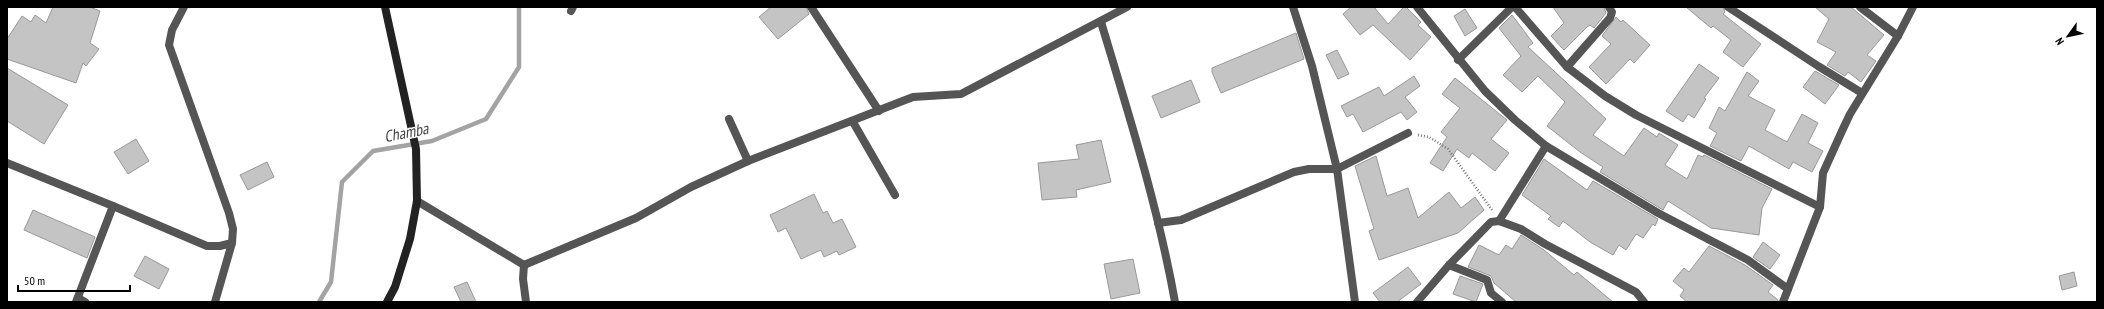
<svg xmlns="http://www.w3.org/2000/svg" width="2104" height="309" font-family="'PT Sans Narrow',sans-serif">
<rect width="100%" height="100%" fill="#fff"/>
<g fill="none" stroke-linecap="round" stroke-linejoin="round">
<polyline stroke="#a3a3a3" stroke-width="4.5" points="319,302 331,282 342,182 373,151 432,141 486,119 519,67 519,7"/>
</g>
<g fill="#c4c4c4" stroke="#999">
<polygon points="53,7 90,7 100,11 90,43 99,49 86,66 83,63 76,83 7,59 7,39 22,16 31,22 35,15 46,23"/>
<polygon points="771,7 806,7 809,14 778,39 759,17"/>
<polygon points="1351,7 1374,7 1388,24 1404,7 1406,7 1421,22 1418,25 1431,37 1410,60 1373,25 1360,35 1343,14"/>
<polygon points="1553,7 1604,7 1606,13 1594,28 1590,25 1587,27 1564,50 1551,36 1564,23"/>
<polygon points="1686,7 1723,7 1725,12 1723,14 1761,44 1743,67 1723,52 1731,40 1713,26 1711,28"/>
<polygon points="1815,7 1851,7 1884,35 1867,55 1876,61 1861,82 1848,72 1845,76 1827,65 1836,52 1817,42 1829,19"/>
<polygon points="1465,9 1477,28 1465,36 1454,16"/>
<polygon points="1512,15 1533,43 1528,47 1606,119 1593,135 1624,156 1644,128 1657,137 1659,133 1678,145 1665,165 1687,179 1698,155 1703,157 1704,155 1772,189 1762,208 1759,235 1711,228 1668,201 1663,210 1600,172 1603,167 1580,152 1547,126 1565,102 1538,76 1522,92 1503,75 1521,56 1499,28"/>
<polygon points="1616,17 1621,22 1623,20 1650,45 1634,63 1630,59 1606,84 1589,67 1611,44 1602,36"/>
<polygon points="1296,33 1304,59 1221,93 1212,72 1212,68"/>
<polygon points="1337,50 1349,74 1338,79 1326,55"/>
<polygon points="1699,64 1719,78 1704,98 1706,99 1694,118 1688,114 1683,122 1666,111"/>
<polygon points="7,68 68,105 44,144 7,121"/>
<polygon points="1815,71 1839,85 1825,104 1803,87"/>
<polygon points="1747,72 1759,81 1748,96 1775,110 1765,130 1787,142 1802,114 1818,123 1808,143 1823,151 1812,172 1793,162 1789,169 1749,146 1741,161 1710,146 1717,133 1709,128 1719,107 1725,111"/>
<polygon points="1414,76 1420,86 1405,97 1417,112 1407,120 1401,112 1363,132 1353,114 1347,117 1341,106 1379,87 1384,96"/>
<polygon points="1455,78 1507,120 1491,139 1509,153 1495,171 1472,153 1469,158 1457,149 1443,171 1430,163 1447,137 1441,132 1460,108 1442,94"/>
<polygon points="1191,80 1200,102 1161,118 1152,96"/>
<polygon points="136,139 149,161 128,174 114,152"/>
<polygon points="1101,140 1111,182 1076,190 1077,197 1042,200 1038,163 1079,159 1076,145"/>
<polygon points="1376,156 1387,196 1408,188 1418,218 1449,192 1461,208 1475,197 1484,210 1458,233 1379,260 1369,231 1374,229 1355,166"/>
<polygon points="1544,159 1587,190 1593,181 1658,219 1655,226 1653,224 1643,238 1636,234 1626,250 1619,245 1613,255 1590,242 1563,221 1559,227 1548,219 1551,216 1522,195"/>
<polygon points="267,162 274,177 248,190 240,175"/>
<polygon points="814,194 823,213 827,211 833,223 842,219 856,247 839,255 837,251 824,257 821,250 801,259 786,228 778,232 770,215"/>
<polygon points="33,210 95,237 87,258 24,230"/>
<polygon points="1521,235 1544,250 1574,275 1577,272 1613,302 1516,302 1494,283 1491,276 1468,267 1479,245 1499,255 1506,245 1512,249"/>
<polygon points="1763,242 1780,255 1770,269 1753,257"/>
<polygon points="1709,246 1745,265 1773,285 1768,292 1778,300 1778,302 1687,302 1680,296 1684,290 1673,281 1684,268 1689,272"/>
<polygon points="145,256 169,269 159,289 134,276"/>
<polygon points="1133,259 1140,293 1111,299 1104,264"/>
<polygon points="1408,267 1421,284 1397,302 1380,302 1373,293"/>
<polygon points="2074,272 2077,286 2062,290 2059,276"/>
<polygon points="1460,276 1483,284 1476,302 1453,294"/>
<polygon points="467,282 476,302 461,302 454,287"/>
</g>
<g fill="none" stroke-linecap="round" stroke-linejoin="round">
<polyline stroke="#777" stroke-width="2.5" stroke-dasharray="1 2" stroke-linecap="butt" points="1418,135 1429,137 1448,149 1492,210"/>
<g stroke="#555" stroke-width="8">
<polyline points="811,7 879,111"/>
<polyline points="571,11 573,7"/>
<polyline points="729,119 748,161"/>
<polyline points="853,122 895,195"/>
<polyline points="78,298 85,302"/>
<polyline points="215,302 232,243"/>
</g>
<g stroke="#555" stroke-width="8">
<polyline points="1293,7 1312,66 1337,169 1355,302"/>
<polyline points="1417,7 1485,91 1515,120 1546,146 1658,213 1748,260 1788,289"/>
<polyline points="1515,7 1567,67 1605,96 1636,115 1820,207"/>
<polyline points="1728,7 1818,66 1862,93"/>
<polyline points="1860,7 1898,36"/>
<path d="M1101 22C1129 115 1158 207 1175 302"/>
<polyline points="1458,60 1512,7"/>
<polyline points="1567,67 1610,18 1612,12 1609,7"/>
<polyline points="7,163 113,206"/>
<polyline points="417,201 524,265"/>
<polyline points="1499,221 1546,146"/>
<polyline points="1158,223 1181,220 1294,172 1309,169 1337,169 1408,133"/>
<polyline points="524,265 636,218 691,187 748,161 913,97 961,94 1127,7"/>
<polyline points="524,265 523,279 526,302"/>
<polyline points="1449,265 1487,280 1491,293 1502,302"/>
<polyline points="76,302 113,206 207,246 220,246 232,243 233,229 229,213 169,45 172,30 184,7"/>
<polyline points="1417,302 1449,265 1491,222 1499,221 1521,229 1545,244 1636,292 1644,302"/>
<polyline points="1783,302 1820,207 1823,173 1842,131 1850,114 1898,36 1913,7"/>
</g>
<polyline stroke="#222" stroke-width="8" points="385,7 416,149 417,201 410,239 395,287 387,302"/>
</g>
<g text-anchor="middle" dominant-baseline="central" stroke-width="3" stroke-linejoin="round" paint-order="stroke">
<g font-size="16" font-style="italic" fill="#444" stroke="#fff">
<text transform="translate(406 132) rotate(-11)">Chamba</text>
</g>
</g>
<rect width="2104" height="309" fill="none" stroke="#000000" stroke-width="16"/>
<g transform="translate(2068 36) rotate(237)" stroke="#ffffff" stroke-width="3" paint-order="stroke">
<path d="M0-3L7 15L0 10L-7 15Z" fill="#000000"/>
<text y="-6" font-size="11" font-weight="bold" text-anchor="middle" fill="#000000">N</text>
</g>
<path d="M18 285v6h112v-6" fill="none" stroke="#000000" stroke-width="2"/>
<text x="24" y="285" font-size="12" fill="#000000" stroke="#ffffff" stroke-width="3" paint-order="stroke">50 m</text>
</svg>
